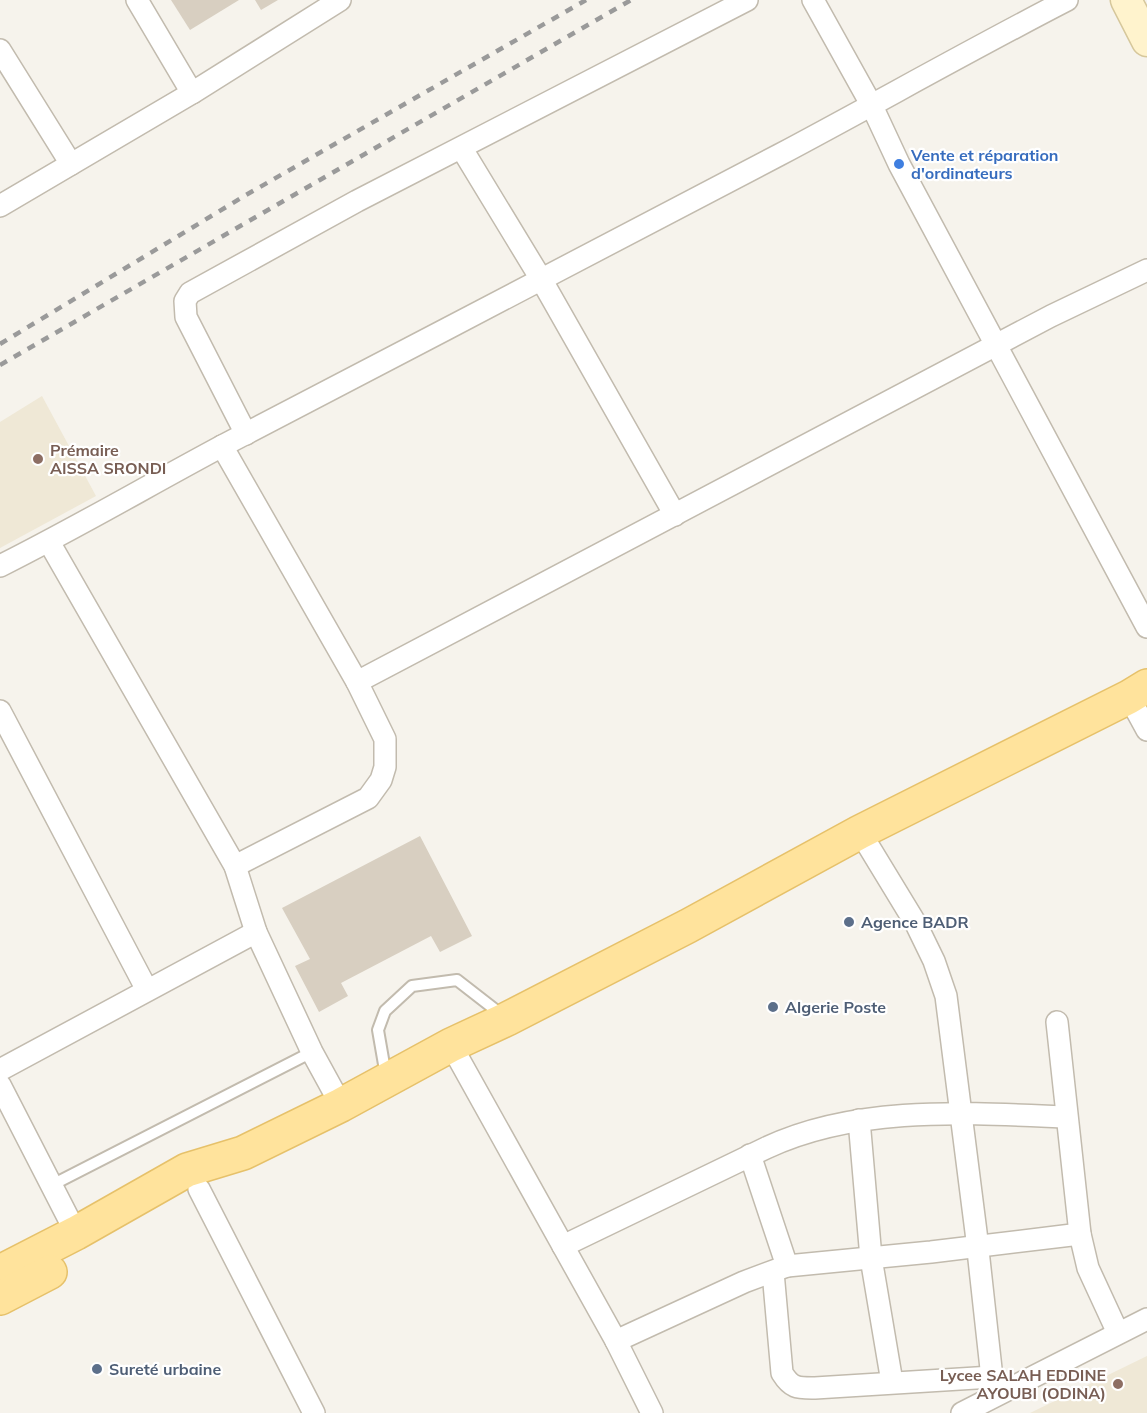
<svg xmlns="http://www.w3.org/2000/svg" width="1147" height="1413" font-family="Mulish,sans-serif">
<rect width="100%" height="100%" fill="#f6f3ec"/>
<g fill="#efe8d6">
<polygon points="42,396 96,496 0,548 0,422"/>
<polygon points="1147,1356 1147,1413 1030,1413"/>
</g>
<g fill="#d8cfc1">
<polygon points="171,0 239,0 190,30"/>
<polygon points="255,0 278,0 261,10"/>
<polygon points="420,836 472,936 440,952 431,936 341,983 348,996 319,1012 295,966 310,959 282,908"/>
</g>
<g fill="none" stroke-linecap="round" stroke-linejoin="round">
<g stroke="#c2bbae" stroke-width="14">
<g id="lane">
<polyline points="386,1076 378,1030 385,1011 412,986 457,980 502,1015"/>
<polyline points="52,1185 312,1052"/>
</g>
</g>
<g stroke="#c2bbae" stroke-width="24">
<g id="street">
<polyline points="137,0 192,93"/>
<polyline points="813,0 872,106 899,164 1147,627"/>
<polyline points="0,50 71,164"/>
<polyline points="462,149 541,279 675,515"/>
<polyline points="0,206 192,93 340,0"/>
<polyline points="246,434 186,317 185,301 190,293 357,201 747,0"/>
<polyline points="222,446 357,682 385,739 385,767 381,780 368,798 235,866"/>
<polyline points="49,542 235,866 256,932 312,1052 341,1105"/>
<path d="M0 566C76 528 149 485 224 445 409 348 594 253 779 155 875 104 970 50 1067 0"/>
<polyline points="357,682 1051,316 1147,270"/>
<polyline points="1129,697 1147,730"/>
<polyline points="0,711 147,990"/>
<polyline points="860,832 916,924 934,961 946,996 976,1232 994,1396"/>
<polyline points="1057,1022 1080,1234 1088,1268 1118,1333"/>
<polyline points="451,1045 616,1341 652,1413"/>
<polyline points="0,1070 256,932"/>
<polyline points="0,1085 76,1233"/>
<polyline points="859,1120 871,1258 892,1382"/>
<polyline points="750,1155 787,1266"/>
<polyline points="199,1189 314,1413"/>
<path d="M563 1246 766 1148C857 1105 968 1113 1066 1117"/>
<path d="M773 1272 782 1373C792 1389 798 1388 815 1388L992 1377"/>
<polyline points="616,1341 744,1282 787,1266 931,1252 1080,1234"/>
<polyline points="962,1413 1147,1319"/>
</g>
</g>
<g stroke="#d6c79b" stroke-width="33">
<polyline id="secondary" points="1126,0 1147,41"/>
</g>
<g stroke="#e6c16a" stroke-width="36">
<g id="primary">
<polyline points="0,1272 76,1233 187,1170 243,1153 341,1105 451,1045 507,1019 688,926 860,832 1129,697 1147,686"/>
<polyline points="0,1298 50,1272"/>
</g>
</g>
<use href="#lane" stroke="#fff" stroke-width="10"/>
<use href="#street" stroke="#fff" stroke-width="21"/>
<use href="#secondary" stroke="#fff3cd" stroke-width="30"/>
<use href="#primary" stroke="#ffe39c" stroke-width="33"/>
<g stroke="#9a9a9a" stroke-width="4.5" stroke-dasharray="8 8" stroke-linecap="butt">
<polyline points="0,344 246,195 586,0"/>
<polyline points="0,365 631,0"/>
</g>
</g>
<circle fill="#3f7fe0" stroke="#fff" stroke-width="2" cx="899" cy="164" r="6"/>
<g fill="#8d6e63" stroke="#fff" stroke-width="2">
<circle cx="38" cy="459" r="6"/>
<circle cx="1118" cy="1384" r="6"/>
</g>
<g fill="#5c6f8a" stroke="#fff" stroke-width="2">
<circle cx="849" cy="922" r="6"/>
<circle cx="773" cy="1007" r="6"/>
<circle cx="97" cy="1369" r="6"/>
</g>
<g text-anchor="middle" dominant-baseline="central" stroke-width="4.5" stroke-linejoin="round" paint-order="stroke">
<g font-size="16" font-weight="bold" fill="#366cbe" stroke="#fff" text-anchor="start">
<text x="911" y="155">Vente et réparation<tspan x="911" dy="18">d'ordinateurs</tspan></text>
</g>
<g font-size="16" font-weight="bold" fill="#785e54" stroke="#fff" text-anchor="start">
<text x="50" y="450">Prémaire<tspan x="50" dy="18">AISSA SRONDI</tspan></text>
<text x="1106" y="1375" text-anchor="end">Lycee SALAH EDDINE<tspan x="1106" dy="18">AYOUBI (ODINA)</tspan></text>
</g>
<g font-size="16" font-weight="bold" fill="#4e5e75" stroke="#fff" text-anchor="start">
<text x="861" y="922">Agence BADR</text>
<text x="785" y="1007">Algerie Poste</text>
<text x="109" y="1369">Sureté urbaine</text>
</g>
</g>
</svg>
